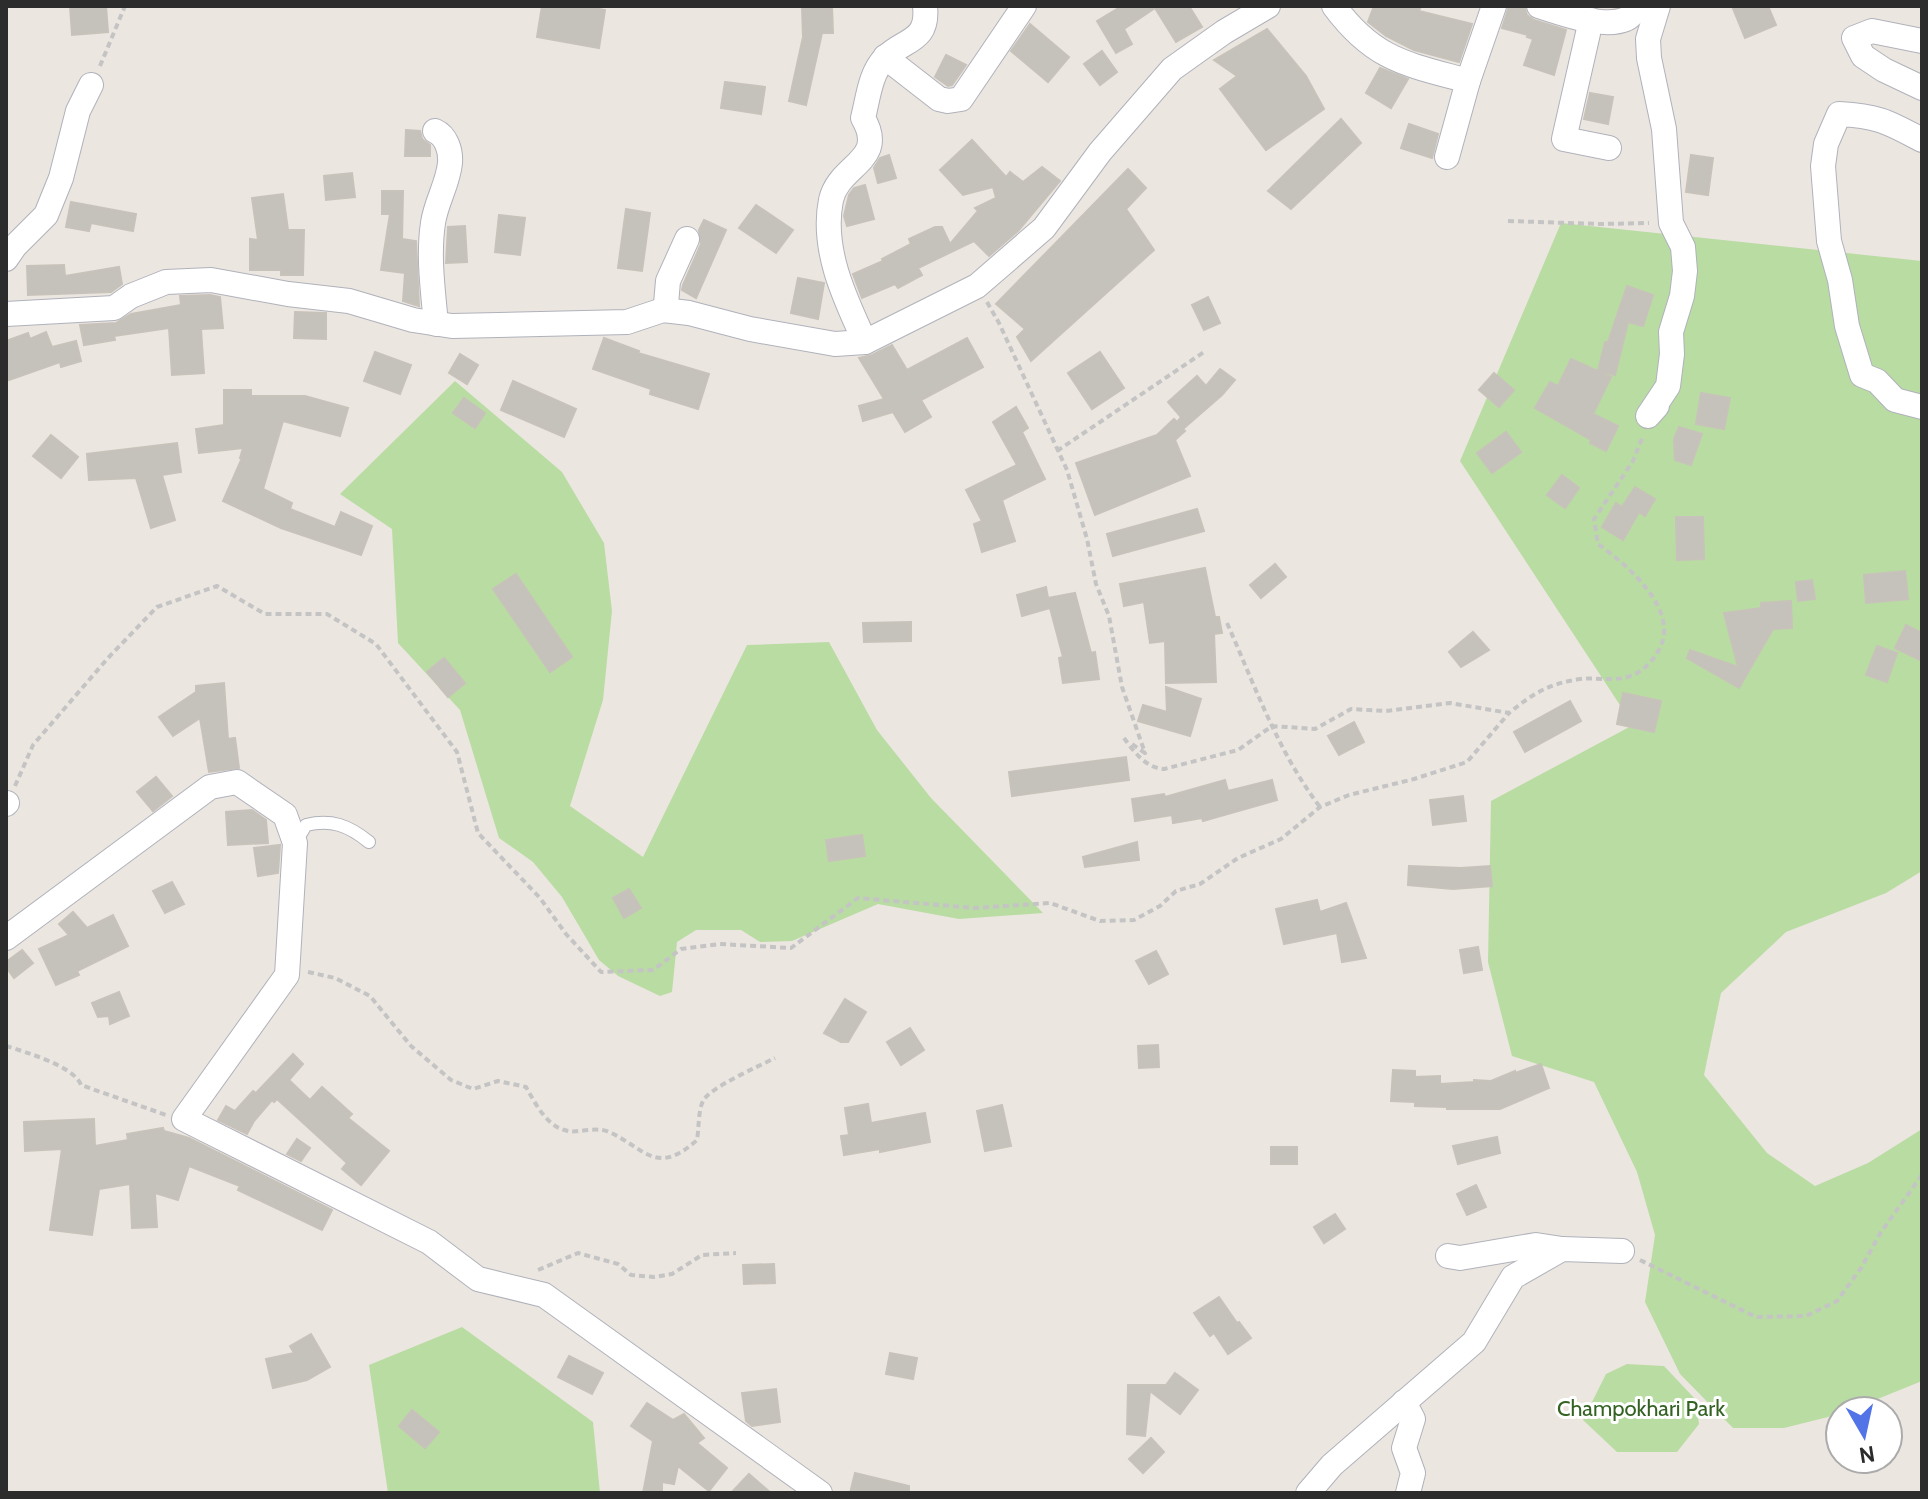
<svg xmlns="http://www.w3.org/2000/svg" width="1928" height="1499" font-family="Cabin,sans-serif">
<rect width="100%" height="100%" fill="#ece6e0"/>
<g fill="#b9dca3">
<polygon points="1561,223 1922,261 1922,871 1886,893 1786,932 1721,993 1704,1075 1767,1153 1815,1186 1868,1163 1922,1129 1922,1381 1848,1411 1840,1411 1840,1414 1784,1428 1733,1428 1680,1374 1645,1302 1655,1235 1637,1172 1594,1082 1512,1056 1488,962 1491,801 1633,725 1460,461"/>
<polygon points="455,381 562,472 604,543 612,611 603,700 570,806 643,857 747,645 829,642 877,730 931,798 1043,913 959,919 878,904 792,941 760,942 741,930 696,930 677,942 672,992 660,996 618,976 599,960 562,897 533,862 499,838 460,710 398,643 392,529 340,494"/>
<polygon points="462,1327 593,1422 600,1493 388,1493 369,1365"/>
<polygon points="1627,1364 1664,1366 1696,1400 1699,1424 1677,1452 1617,1452 1583,1420 1606,1374"/>
</g>
<g fill="#c5c1bb" stroke="#c7c2ba" stroke-width="2">
<polygon points="70,6 106,6 108,32 72,35"/>
<polygon points="542,6 583,6 605,10 599,48 537,37"/>
<polygon points="802,6 832,6 833,33 822,33 806,105 789,101 803,37"/>
<polygon points="1122,6 1189,6 1202,27 1176,42 1155,8 1124,29 1132,44 1116,53 1097,21"/>
<polygon points="1374,6 1421,6 1419,11 1472,24 1459,62 1414,50 1386,36 1368,22"/>
<polygon points="1509,6 1524,6 1527,15 1534,20 1566,30 1554,75 1524,65 1533,39 1527,37 1528,35 1502,28"/>
<polygon points="1732,6 1768,6 1776,25 1745,38"/>
<polygon points="1030,24 1069,57 1048,82 1011,51"/>
<polygon points="1267,29 1306,76 1324,109 1266,150 1220,89 1237,76 1214,60"/>
<polygon points="1102,51 1117,72 1100,85 1084,64"/>
<polygon points="946,55 966,65 952,85 948,86 935,77"/>
<polygon points="1380,68 1408,79 1391,108 1366,93"/>
<polygon points="725,82 765,87 761,114 721,108"/>
<polygon points="1590,93 1613,97 1608,124 1584,119"/>
<polygon points="1341,119 1361,143 1291,209 1268,191"/>
<polygon points="1409,124 1438,134 1432,158 1401,148"/>
<polygon points="406,130 420,131 422,139 430,145 430,156 405,156"/>
<polygon points="972,140 1006,177 1010,172 1023,182 1042,167 1060,181 1018,231 989,256 974,241 918,268 922,275 898,288 895,284 862,298 853,274 883,261 882,259 911,244 909,239 935,227 942,227 950,244 978,211 975,208 996,198 993,187 963,195 940,170"/>
<polygon points="889,155 896,178 878,183 874,168 880,158"/>
<polygon points="1691,155 1713,158 1708,195 1686,192"/>
<polygon points="1128,169 1146,188 1126,209 1154,250 1031,361 1017,337 1025,329 996,304"/>
<polygon points="352,173 355,197 326,200 324,176"/>
<polygon points="865,185 874,219 847,226 844,216 849,195 854,188"/>
<polygon points="382,191 403,191 402,239 416,241 419,306 403,301 405,273 381,270 390,214 382,214"/>
<polygon points="283,194 288,230 304,230 303,275 281,275 281,270 250,270 250,239 258,240 252,198"/>
<polygon points="71,202 136,214 133,231 91,223 89,231 66,227"/>
<polygon points="756,205 793,230 776,253 739,228"/>
<polygon points="626,209 650,213 642,271 618,268"/>
<polygon points="499,215 525,218 520,255 495,252"/>
<polygon points="704,220 726,230 696,298 682,290 683,285 701,244 699,230"/>
<polygon points="465,226 467,262 446,263 448,227"/>
<polygon points="64,265 65,276 119,267 122,284 111,292 28,295 27,266"/>
<polygon points="798,278 824,283 818,319 791,313"/>
<polygon points="1627,286 1653,295 1643,326 1628,322 1615,375 1598,371 1605,342 1608,342"/>
<polygon points="210,295 220,297 223,328 201,329 204,373 172,375 169,328 114,336 115,340 84,345 80,325 116,323 131,314 181,305 180,296"/>
<polygon points="1208,297 1220,323 1204,330 1192,305"/>
<polygon points="295,312 326,313 326,339 294,338"/>
<polygon points="46,332 52,347 76,341 81,361 61,367 60,362 6,381 6,341 28,333 30,339"/>
<polygon points="604,338 639,351 638,353 709,374 698,409 650,394 651,389 593,369"/>
<polygon points="967,338 983,367 921,400 931,417 905,432 893,412 863,421 859,406 884,399 859,358 872,355 892,345 907,370"/>
<polygon points="375,352 411,365 400,394 364,381"/>
<polygon points="1100,352 1124,388 1092,409 1068,373"/>
<polygon points="460,354 478,365 467,384 449,373"/>
<polygon points="1571,359 1611,377 1593,414 1618,426 1606,451 1590,443 1591,440 1535,408 1550,382 1558,386"/>
<polygon points="1220,369 1235,380 1222,395 1183,429 1185,431 1175,440 1190,476 1095,515 1076,463 1157,435 1174,419 1177,422 1181,417 1168,402 1197,376 1206,386"/>
<polygon points="1494,373 1514,390 1499,407 1479,390"/>
<polygon points="513,381 576,409 564,437 501,410"/>
<polygon points="224,390 251,390 251,396 305,396 348,408 340,436 283,421 263,489 292,503 290,509 335,527 341,512 372,526 361,555 281,528 223,501 242,458 240,458 243,448 199,453 196,429 224,425"/>
<polygon points="1701,393 1730,398 1724,429 1696,424"/>
<polygon points="464,398 485,413 475,428 453,413"/>
<polygon points="1016,407 1028,428 1022,432 1045,479 1002,500 1015,541 982,552 974,524 982,521 966,490 1017,465 993,422"/>
<polygon points="1679,427 1702,434 1691,465 1675,460 1674,439"/>
<polygon points="1506,432 1521,452 1492,473 1477,453"/>
<polygon points="51,435 78,457 61,478 33,456"/>
<polygon points="177,443 181,472 162,475 175,520 151,528 136,478 89,480 87,454"/>
<polygon points="1562,475 1579,488 1565,508 1547,495"/>
<polygon points="1635,487 1655,499 1645,516 1639,512 1623,540 1602,527 1616,503 1622,507"/>
<polygon points="1197,509 1204,531 1113,556 1107,534"/>
<polygon points="1676,517 1703,517 1704,559 1677,560"/>
<polygon points="1275,564 1286,577 1261,598 1250,585"/>
<polygon points="1205,568 1215,617 1219,617 1222,633 1214,634 1216,682 1166,683 1165,641 1150,643 1144,602 1124,606 1120,584"/>
<polygon points="1905,571 1908,599 1866,603 1864,575"/>
<polygon points="516,574 572,657 550,672 493,589"/>
<polygon points="1812,580 1815,599 1798,601 1796,582"/>
<polygon points="1046,587 1048,598 1075,593 1091,653 1095,652 1099,679 1063,683 1059,658 1063,657 1050,608 1022,616 1017,595"/>
<polygon points="1791,601 1792,628 1773,629 1739,688 1687,658 1690,650 1738,667 1724,613 1761,608 1761,603"/>
<polygon points="911,622 911,641 864,642 863,623"/>
<polygon points="1906,625 1922,633 1922,661 1895,648"/>
<polygon points="1473,632 1489,650 1461,667 1449,652"/>
<polygon points="1877,646 1897,653 1887,682 1866,675"/>
<polygon points="444,658 465,683 448,697 427,672"/>
<polygon points="224,683 228,739 235,738 239,768 209,772 200,718 173,736 159,717 196,692 196,686"/>
<polygon points="1166,687 1201,699 1190,736 1138,721 1143,705 1167,712"/>
<polygon points="1623,693 1661,701 1654,732 1617,724"/>
<polygon points="1570,701 1581,721 1525,752 1514,732"/>
<polygon points="1354,722 1364,742 1339,755 1328,736"/>
<polygon points="1126,757 1129,780 1012,796 1009,772"/>
<polygon points="156,777 172,796 153,811 137,792"/>
<polygon points="1225,780 1228,791 1272,780 1277,800 1203,821 1202,818 1173,823 1172,815 1135,821 1132,799 1164,794 1165,797"/>
<polygon points="1463,796 1466,821 1433,825 1430,800"/>
<polygon points="252,810 266,820 268,843 228,845 226,812"/>
<polygon points="862,835 865,856 829,861 826,840"/>
<polygon points="1137,842 1139,860 1085,867 1083,857"/>
<polygon points="280,845 278,873 258,876 254,848"/>
<polygon points="1409,866 1461,868 1490,866 1492,886 1453,889 1408,885"/>
<polygon points="172,882 184,904 165,913 153,891"/>
<polygon points="629,889 641,908 624,918 613,898"/>
<polygon points="1317,900 1320,912 1346,903 1366,958 1342,962 1337,933 1284,944 1276,909"/>
<polygon points="73,912 87,928 113,915 128,946 77,971 79,975 56,985 39,949 69,935 59,924"/>
<polygon points="1478,947 1482,970 1464,973 1460,950"/>
<polygon points="22,950 33,963 14,978 6,967 6,962"/>
<polygon points="1156,951 1168,974 1149,984 1136,961"/>
<polygon points="119,992 129,1016 110,1024 109,1016 98,1017 92,1003"/>
<polygon points="845,999 866,1012 848,1042 841,1042 824,1033"/>
<polygon points="910,1028 924,1050 901,1065 887,1042"/>
<polygon points="1158,1045 1159,1067 1139,1068 1138,1046"/>
<polygon points="293,1054 303,1064 289,1080 310,1100 322,1087 352,1114 348,1118 389,1151 361,1185 342,1169 347,1163 277,1099 274,1102 272,1100 254,1121 247,1134 218,1120 226,1106 235,1111 253,1091 256,1093"/>
<polygon points="1541,1064 1549,1088 1500,1109 1447,1109 1447,1107 1415,1106 1415,1102 1391,1101 1393,1070 1415,1071 1415,1077 1440,1076 1440,1084 1474,1082 1474,1080 1491,1081 1515,1071 1515,1073"/>
<polygon points="868,1104 871,1123 925,1113 930,1142 880,1152 880,1149 844,1155 841,1136 849,1135 845,1108"/>
<polygon points="1002,1105 1011,1146 985,1151 977,1111"/>
<polygon points="94,1119 95,1146 128,1140 127,1134 163,1128 164,1131 189,1138 332,1210 322,1230 238,1190 240,1186 189,1166 178,1200 155,1193 157,1227 132,1228 130,1184 99,1189 92,1235 50,1230 62,1149 25,1151 24,1122"/>
<polygon points="1497,1137 1500,1153 1458,1164 1453,1146"/>
<polygon points="297,1139 310,1148 301,1161 287,1154"/>
<rect x="1271" y="1147" width="26" height="17"/>
<polygon points="1476,1185 1486,1207 1467,1215 1457,1194"/>
<polygon points="1335,1214 1345,1229 1324,1243 1314,1227"/>
<polygon points="774,1264 775,1283 744,1284 743,1265"/>
<polygon points="1219,1297 1237,1323 1239,1322 1251,1338 1228,1354 1214,1333 1210,1336 1194,1313"/>
<polygon points="311,1334 330,1367 307,1380 273,1388 266,1359 294,1353 290,1346"/>
<polygon points="890,1353 917,1358 913,1379 886,1374"/>
<polygon points="569,1356 603,1373 592,1394 558,1377"/>
<polygon points="1175,1373 1198,1390 1180,1414 1150,1391 1145,1436 1127,1434 1128,1385 1166,1385"/>
<polygon points="776,1389 780,1422 752,1426 746,1421 742,1393"/>
<polygon points="647,1403 673,1420 684,1414 704,1438 697,1443 727,1468 709,1491 678,1466 674,1484 662,1482 662,1493 643,1493 653,1441 631,1426"/>
<polygon points="412,1410 439,1432 425,1448 399,1426"/>
<polygon points="1151,1438 1164,1452 1143,1473 1129,1459"/>
<polygon points="855,1473 909,1486 909,1493 850,1493"/>
<polygon points="749,1474 771,1493 731,1493"/>
</g>
<g fill="none" stroke-linecap="round" stroke-linejoin="round">
<g stroke="#b0b2bb" stroke-width="14">
<path id="lane" d="M295 843 306 825C331 819 348 825 369 842"/>
</g>
<g stroke="#b0b2bb" stroke-width="26">
<g id="street">
<path d="M1334 6C1374 60 1406 64 1468 81"/>
<path d="M1539 6C1561 13 1603 29 1626 19 1631 17 1636 10 1640 6"/>
<polyline points="1591,20 1564,139 1609,148"/>
<polyline points="1922,41 1872,31 1854,38 1863,56 1884,70 1922,88"/>
<polyline points="885,57 939,99 948,101 961,99 1024,6"/>
<path d="M435 131C446 136 451 150 450 163 448 184 436 202 433 223 428 256 433 291 436 324"/>
<path d="M1922 140C1888 122 1879 116 1839 114L1826 144 1823 166 1829 241 1840 280 1847 326 1862 375 1877 381 1895 400 1922 407"/>
<polyline points="1447,157 1468,81 1494,6"/>
<polyline points="6,259 15,246 46,215 61,178 78,111 91,85"/>
<polyline points="663,310 666,304 668,281 687,239"/>
<polyline points="6,314 114,308 131,296 166,282 211,280 288,294 349,301 413,320 452,326 627,322 663,310 689,313 750,329 835,344 865,342 977,286 1044,228 1100,152 1172,69 1224,32 1268,6"/>
<path d="M865 342C845 299 821 249 831 200 839 164 888 161 863 118 868 99 870 73 885 58 903 39 929 43 925 6"/>
<polyline points="1657,406 1648,416 1668,386 1672,354 1671,332 1682,296 1685,271 1683,247 1671,223 1664,129 1649,58 1648,39 1658,6"/>
<polyline points="6,804 7,803"/>
<polyline points="6,938 210,787 237,782 285,815 295,843 287,975 184,1119 429,1242 478,1279 544,1295 820,1493"/>
<polyline points="1448,1256 1460,1258 1536,1245 1562,1249"/>
<polyline points="1404,1402 1413,1419 1404,1448 1413,1473 1408,1493"/>
<polyline points="1308,1493 1332,1465 1474,1342 1513,1277 1562,1249 1622,1251"/>
</g>
</g>
<g stroke="#c4c4c4" stroke-width="4" stroke-dasharray="6 4" stroke-linecap="butt">
<polyline points="100,66 125,6"/>
<polyline points="1508,221 1600,224 1649,223"/>
<polyline points="987,302 999,323 1067,470 1087,539 1096,584 1109,616 1122,687 1145,753 1129,742"/>
<polyline points="1057,451 1204,352"/>
<path d="M1227 623C1255 686 1278 752 1320 807"/>
<path d="M1124 738C1134 752 1146 768 1164 769L1238 750 1272 726 1315 729 1351 709 1386 711 1450 703 1509 713C1534 693 1548 684 1580 679 1597 677 1613 682 1630 676 1642 672 1651 663 1657 653 1684 612 1627 565 1598 544L1594 519 1633 461 1643 436"/>
<polyline points="15,786 33,745 108,658 157,607 217,586 265,614 327,614 376,644 457,752 478,833 540,898 566,934 601,972 653,970 681,949 720,944 791,948 858,898 974,908 1050,903 1100,921 1134,920 1160,906 1176,891 1200,884 1238,858 1281,839 1320,807 1349,795 1414,779 1467,762 1509,713"/>
<path d="M308 972 335 978 370 996 411 1046 451 1080 473 1089 498 1081 526 1087C538 1108 551 1135 579 1131 588 1130 601 1128 609 1132 645 1148 656 1177 697 1140 699 1129 698 1111 703 1101 709 1088 759 1066 775 1058"/>
<path d="M6 1046C25 1052 74 1066 81 1085L166 1115"/>
<polyline points="1640,1260 1756,1317 1806,1316 1837,1301 1861,1268 1881,1232 1922,1175"/>
<polyline points="538,1270 578,1253 618,1264 631,1275 654,1277 672,1274 702,1255 736,1253"/>
</g>
<use href="#lane" stroke="#fff" stroke-width="12"/>
<use href="#street" stroke="#fff" stroke-width="24"/>
</g>
<g text-anchor="middle" dominant-baseline="central" stroke-width="6" stroke-linejoin="round" paint-order="stroke">
<g font-size="22" fill="#336223" stroke="#fff">
<text x="1641" y="1408">Champokhari Park</text>
</g>
</g>
<rect width="1928" height="1499" fill="none" stroke="#2c2c2c" stroke-width="16"/>
<g transform="translate(1864 1435) rotate(171)"><circle r="38" fill="#ffffff" stroke="#ababab" stroke-width="2"/>
<path d="M0-6L14 30L0 20L-14 30Z" fill="#5274e7"/>
<text y="-12" font-size="22" font-weight="bold" text-anchor="middle" fill="#2c2c2c">N</text>
</g>
</svg>
